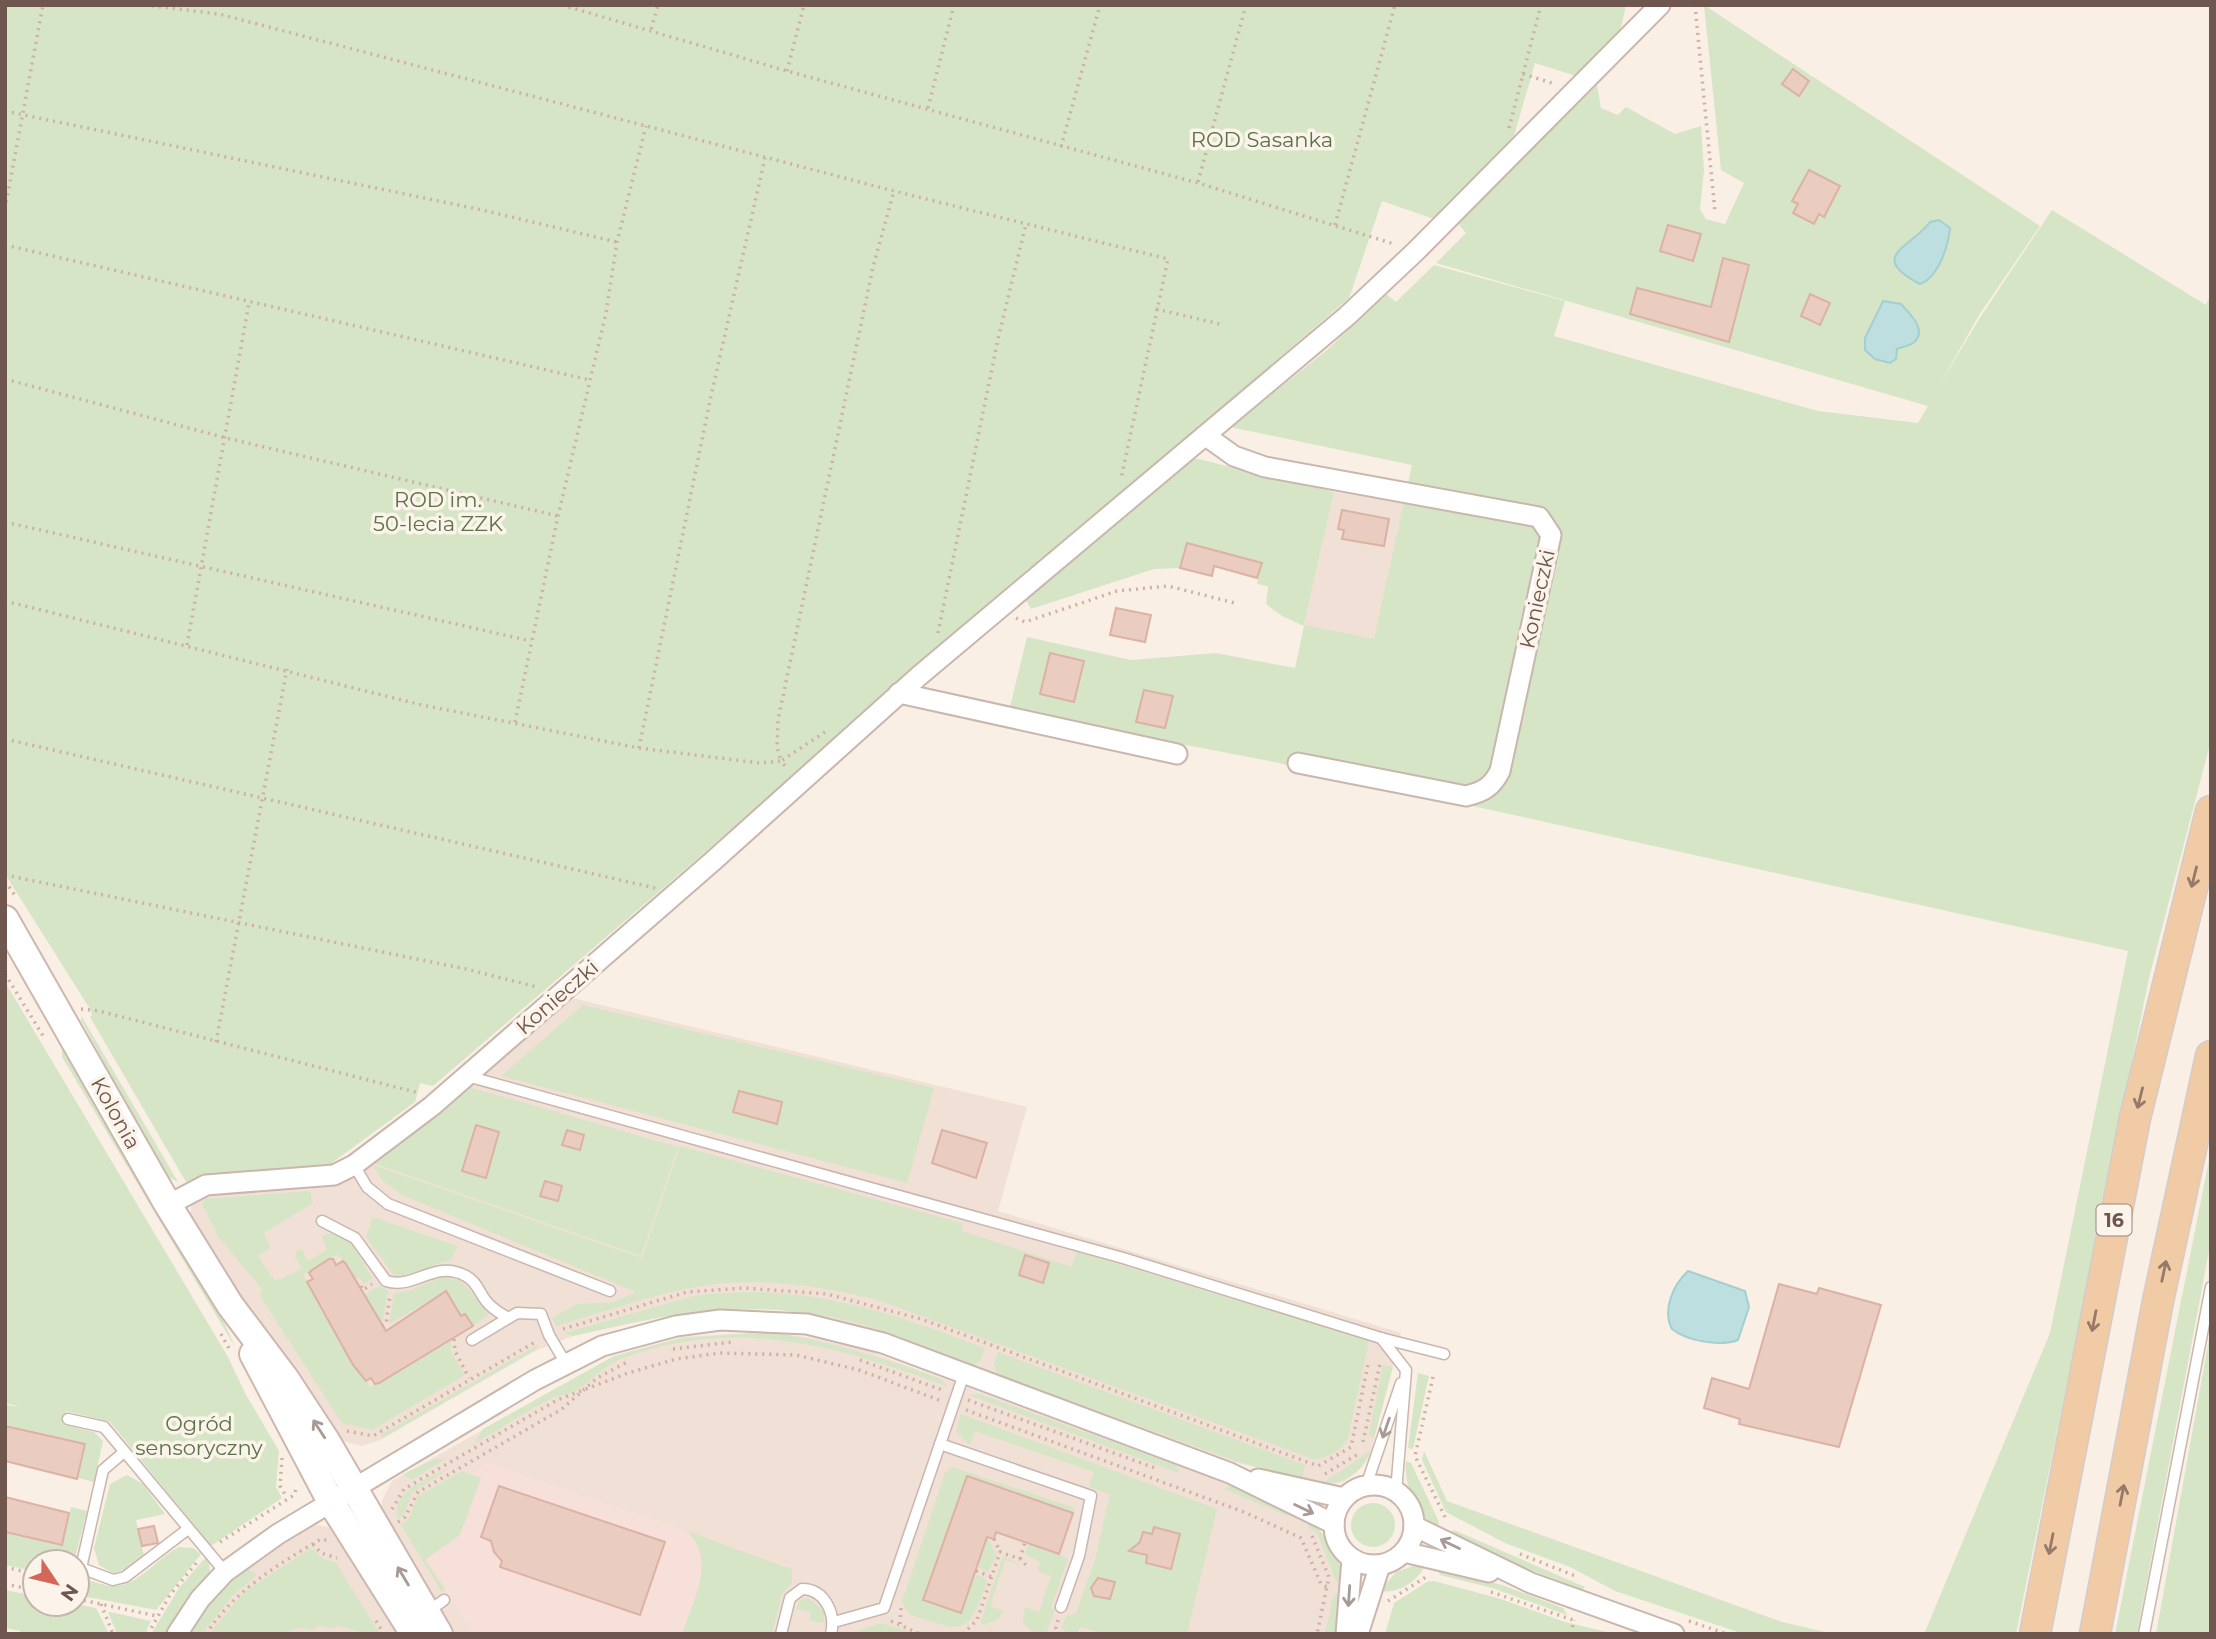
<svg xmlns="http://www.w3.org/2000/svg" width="2216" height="1639" font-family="Montserrat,sans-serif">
<rect width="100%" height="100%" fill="#f9efe5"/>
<g fill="#f0e0d5">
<polygon points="1334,492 1405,504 1374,640 1304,626"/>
<polygon points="568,997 1027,1107 998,1211 1401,1333 1370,1455 1363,1466 1344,1482 1333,1484 1284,1475 1235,1462 888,1334 833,1318 776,1309 714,1309 670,1315 573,1336 535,1351 380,1440 361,1446 338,1439 242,1306 191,1219 191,1201 194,1196 315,1183"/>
<polygon points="770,1332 812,1338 868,1351 1229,1484 1318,1527 1343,1575 1339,1634 451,1634 382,1512 382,1501 392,1481 614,1356 682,1337"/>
<polygon points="318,1525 335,1529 405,1634 188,1634 244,1567 309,1527"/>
</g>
<polygon fill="#f8e0da" points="488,1463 787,1565 771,1634 473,1634 426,1558 425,1501"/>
<g fill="#d6e5c6">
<polygon points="5,5 1626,5 1621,28 1576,76 1535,63 1514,136 1434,219 1382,201 1349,298 433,1086 420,1083 415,1102 329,1165 206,1177 186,1182 90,1017 92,1015 90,1009 5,874"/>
<polygon points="1704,5 2040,226 1979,315 1939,386 1981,316 2052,210 2206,305 2211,293 2211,740 2149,978 2016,1634 1924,1634 2050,1333 2128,951 1274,762 1009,711 1027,637 1131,660 1216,653 1295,668 1304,626 1282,616 1266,604 1268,586 1257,584 1261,563 1187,543 1180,568 1154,569 1031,609 1026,600 1194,458 1334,492 1304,625 1374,639 1412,465 1230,427 1327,350 1386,294 1396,302 1434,265 1565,301 1554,336 1818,411 1918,423 1928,406 1436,263 1466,233 1457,222 1597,85 1601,108 1618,115 1626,107 1675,134 1701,126 1704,170 1700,209 1706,219 1725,224 1744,183 1721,170"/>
<polygon points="5,982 228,1357 245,1393 279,1451 276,1487 282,1498 211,1546 110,1422 66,1411 63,1424 94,1432 103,1441 94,1482 78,1478 86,1444 5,1425 5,1405 21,1407 5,1403"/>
<polygon points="583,1005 934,1088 907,1183 501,1076"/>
<polygon points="82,1017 178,1182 165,1175 81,1020"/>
<polygon points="62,1047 224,1322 235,1347 62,1057"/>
<polygon points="466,1086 678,1147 641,1256 376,1164"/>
<path d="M680 1146 962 1223V1231L1072 1267 1077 1252 1369 1340 1348 1439C1342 1449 1326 1460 1313 1459L875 1299C816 1285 750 1275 690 1288 644 1297 600 1313 556 1326L552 1318 577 1304 614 1302 636 1292 402 1195 382 1180 373 1165 642 1258Z"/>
<polygon points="2211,1150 2211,1240 2137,1634 2115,1634"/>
<polygon points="310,1191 313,1203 264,1233 270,1248 258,1256 275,1281 302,1269 295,1257 297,1250 301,1249 308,1261 327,1250 322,1236 336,1232 353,1244 372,1278 364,1284 359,1277 354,1280 338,1254 303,1275 370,1387 451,1341 451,1352 465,1375 372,1430 342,1423 260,1296 262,1289 218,1236 202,1204 205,1199"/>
<path d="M373 1217 457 1246 452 1260C435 1262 408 1279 394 1275L366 1237Z"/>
<path d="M442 1277C467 1277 473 1298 489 1314L473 1326 466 1314 461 1316 446 1291 389 1324 394 1293 408 1291Z"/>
<polygon points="379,1286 388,1291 383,1321 380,1323 364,1295"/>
<path d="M742 1292C831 1291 903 1317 985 1348L981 1360 974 1365C928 1348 881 1327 832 1317 743 1299 660 1315 573 1336L564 1333 697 1295Z"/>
<polygon points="2211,1328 2211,1634 2156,1634"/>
<path d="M770 1332C830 1341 884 1358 941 1379L948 1387C839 1346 736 1315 621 1359 603 1366 593 1380 578 1389 571 1394 560 1395 553 1398 525 1411 500 1429 474 1444L483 1429 614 1356 682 1338Z"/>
<polygon points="539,1344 535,1350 383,1438 381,1435"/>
<polygon points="998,1352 1305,1465 1302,1479 1235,1461 997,1374 994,1364"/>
<polygon points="1383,1365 1393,1367 1374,1438 1369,1434"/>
<polygon points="1418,1373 1429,1376 1413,1449 1408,1448"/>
<polygon points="980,1394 1176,1465 1179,1473 968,1395"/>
<polygon points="961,1414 1217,1509 1187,1634 1107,1634 1080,1627 1077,1634 1067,1634 1062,1627 1066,1616 1076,1613 1095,1560 1110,1494 1089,1487 1094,1472 975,1431 970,1445 956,1432"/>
<path d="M1370 1451C1362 1473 1346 1483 1323 1483Z"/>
<polygon points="1424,1451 1447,1501 1782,1622 1834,1634 1744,1634 1615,1591 1570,1567 1505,1543 1446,1512 1422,1460"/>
<polygon points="435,1459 446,1459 411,1480 403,1474"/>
<path d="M1406 1461 1411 1463 1439 1522 1437 1528C1417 1515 1403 1485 1406 1461Z"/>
<path d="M454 1465 412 1493 404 1514 398 1519C388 1491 435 1476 454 1465Z"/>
<path d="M952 1467 1075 1508 1073 1513 967 1476 923 1599 961 1613 974 1574 985 1578 987 1582C968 1638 962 1632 909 1614L902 1602 945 1473Z"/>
<polygon points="462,1471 481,1478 460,1535 425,1560 445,1589 442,1592 401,1525 409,1518 418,1496"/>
<polygon points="127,1475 143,1484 165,1514 136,1520 144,1556 130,1568 113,1573 99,1565 94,1548 110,1484"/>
<polygon points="1230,1485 1290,1512 1288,1516 1224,1489"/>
<circle cx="1373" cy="1525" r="22"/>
<polygon points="71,1507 87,1511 74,1562 35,1562 35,1571 5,1565 5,1533 62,1546"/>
<path d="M1310 1521C1325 1533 1344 1562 1342 1582L1336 1581 1318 1535 1308 1527Z"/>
<polygon points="1454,1530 1585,1587 1583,1590 1499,1558 1449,1534"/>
<path d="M687 1531 792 1569V1583L782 1594 772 1634H682C693 1600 717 1561 687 1531Z"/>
<polygon points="987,1537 997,1555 988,1572 977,1567"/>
<polygon points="1029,1544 1068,1558 1051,1608 1055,1610 1046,1634 1034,1633 1023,1623 1025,1607 1039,1612 1051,1576 1037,1571 1040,1562 1025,1554"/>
<path d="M179 1547 193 1548 201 1554 156 1610 77 1595V1581C91 1577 101 1587 114 1586 139 1586 158 1557 179 1547Z"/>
<polygon points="311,1548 324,1559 336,1563 380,1634 367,1634 336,1625 335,1628 316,1626 315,1630 298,1628 285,1634 209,1634 244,1592"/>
<polygon points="1003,1556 1019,1564 1005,1560 990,1606 1003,1611 998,1620 982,1625 981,1621"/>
<polygon points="205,1558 209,1563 210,1574 167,1634 151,1634 179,1588"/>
<path d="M1413 1566H1424C1418 1582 1397 1594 1380 1591L1396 1572Z"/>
<polygon points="244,1567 257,1575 231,1597 202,1634 188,1634 224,1585"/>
<polygon points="1437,1568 1502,1585 1563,1608 1567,1615 1492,1588 1440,1575"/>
<polygon points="1434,1581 1501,1599 1565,1622 1615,1634 1385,1634 1394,1603 1427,1582"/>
<polygon points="5,1590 35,1596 35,1604 75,1604 96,1608 109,1634 20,1634 20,1631 5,1628"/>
<polygon points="1337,1594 1341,1595 1338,1634 1325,1634 1333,1598"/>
<polygon points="808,1598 824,1611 824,1623 809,1620 811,1612 796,1609 800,1600"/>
<polygon points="108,1612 110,1612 151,1621 145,1634 117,1634"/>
<polygon points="881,1623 914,1633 915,1634 849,1634"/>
</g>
<g fill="#bddfe0" stroke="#a4cfd0" stroke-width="2">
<path d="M1939 220 1950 228C1948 246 1939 277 1920 284 1866 256 1912 247 1930 222Z"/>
<path d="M1883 301 1901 304C1909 313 1929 331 1913 343 1909 346 1901 347 1897 349L1896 359 1890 363 1875 359 1865 350V338Z"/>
<path d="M1688 1271 1745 1291 1749 1307 1738 1340C1720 1347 1687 1341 1672 1329 1662 1310 1673 1285 1688 1271Z"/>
</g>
<g fill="#ebccc1" stroke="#dbb2a3" stroke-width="2">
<polygon points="1793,69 1809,81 1799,96 1782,84"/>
<polygon points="1809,170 1840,186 1824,217 1819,214 1814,224 1793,213 1798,204 1792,201"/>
<polygon points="1668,225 1701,234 1693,261 1660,251"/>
<polygon points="1723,258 1749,265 1729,342 1630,314 1637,288 1711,307"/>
<polygon points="1810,294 1830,303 1820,325 1801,316"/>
<polygon points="1342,510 1389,519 1384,546 1342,539 1344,530 1338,529"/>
<polygon points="1187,543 1262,563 1257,578 1214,566 1212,576 1180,568"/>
<polygon points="1116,608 1151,615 1145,642 1110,635"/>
<polygon points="1050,653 1084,661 1074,702 1040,694"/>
<polygon points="1144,690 1173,696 1165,728 1136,722"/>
<polygon points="739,1091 782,1102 777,1124 733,1112"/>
<polygon points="476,1125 499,1132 486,1178 462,1171"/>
<polygon points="567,1130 584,1135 580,1150 562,1145"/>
<polygon points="942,1130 987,1143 976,1178 932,1163"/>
<polygon points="545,1181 562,1186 558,1201 540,1196"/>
<polygon points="1025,1255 1049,1263 1043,1283 1019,1275"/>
<polygon points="329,1259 333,1259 336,1265 343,1261 346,1264 386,1331 446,1291 461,1316 465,1314 473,1326 379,1383 375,1384 371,1378 366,1381 353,1365 307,1282 313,1279 309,1273 312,1270"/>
<polygon points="1779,1284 1817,1294 1819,1288 1881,1305 1839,1447 1739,1424 1740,1419 1704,1408 1712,1378 1749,1389"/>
<polygon points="5,1426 85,1444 77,1479 5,1461"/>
<polygon points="967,1476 1073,1513 1059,1554 996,1532 994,1539 987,1537 961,1613 923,1600"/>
<polygon points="499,1486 665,1542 640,1615 500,1567 502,1561 494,1552 491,1541 481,1537"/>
<polygon points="5,1497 69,1513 62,1545 5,1532"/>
<polygon points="154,1526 158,1543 142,1546 138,1529"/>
<polygon points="1154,1527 1180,1534 1171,1569 1146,1563 1147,1555 1129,1551 1140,1542 1143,1532 1152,1534"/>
<polygon points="1098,1578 1115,1582 1110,1599 1094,1596 1091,1588"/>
</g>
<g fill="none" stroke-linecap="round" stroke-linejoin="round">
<g stroke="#c9b6ad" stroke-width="13">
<g id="lane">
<polyline points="467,1076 1123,1258 1381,1338 1444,1354"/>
<polyline points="354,1165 367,1187 388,1204 610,1291"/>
<path d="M322 1221 355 1238 386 1281C416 1290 433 1259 466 1276 477 1282 479 1292 486 1301 492 1309 500 1313 508 1318"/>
<polyline points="1381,1338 1406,1370 1396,1492"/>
<polyline points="472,1340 517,1313 541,1314 549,1335 565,1362"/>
<polyline points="68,1419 104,1427 225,1572"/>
<polyline points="940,1444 1091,1496 1079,1556 1061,1607"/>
<polyline points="124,1452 103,1470 81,1568 113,1580 125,1577 188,1529"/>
<polyline points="1366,1486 1401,1383"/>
<polyline points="429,1611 444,1600"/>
<polyline points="834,1622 884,1608 964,1374"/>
<path d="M781 1634 790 1598 802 1589C825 1589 836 1614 831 1634"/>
<polyline points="2144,1634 2211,1287"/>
</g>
</g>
<g stroke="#c9b6ad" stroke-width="23">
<g id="street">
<path d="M1206 436 1234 456 1265 467 1539 517 1551 535 1500 771C1492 787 1483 792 1466 796L1298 763"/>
<polyline points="899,693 1177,754"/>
<polyline points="168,1205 206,1185 334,1175 354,1165 432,1106 713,861 919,676 1347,316 1416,251 1660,5"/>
<polyline points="1258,1479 1344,1498"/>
<circle cx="1374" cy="1525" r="40"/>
<polyline points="1414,1526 1531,1583 1674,1634"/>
<polyline points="1404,1552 1489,1572"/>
<polyline points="177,1634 200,1599 225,1572 278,1534 535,1380 602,1346 676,1326 720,1320 807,1324 883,1343 1230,1473 1334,1524"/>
<polyline points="1346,1634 1352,1559"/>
<polyline points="1358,1634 1380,1565"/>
</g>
</g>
<g stroke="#ceb8ae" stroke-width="30">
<g id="secondary">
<polyline points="5,919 168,1205 230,1305 285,1378 327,1442 439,1634"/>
<polyline points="253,1354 331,1502 414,1634"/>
</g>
</g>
<g stroke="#d4ccca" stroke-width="33">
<g id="primary">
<polyline points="2035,1634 2135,1118 2211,811"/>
<polyline points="2095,1634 2158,1301 2211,1056"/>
</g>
</g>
<g stroke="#cfb0a4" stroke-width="3.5" stroke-dasharray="2 5" stroke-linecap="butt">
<polyline points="145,5 219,14 894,191 1168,259 1121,479"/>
<polyline points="562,5 787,71 1198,183 1394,244"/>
<polyline points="1695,5 1715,212"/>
<polyline points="651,29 658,5"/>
<polyline points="787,71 804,5"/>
<polyline points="1523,74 1555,84"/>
<polyline points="928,108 954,5"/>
<polyline points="5,111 482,210 617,242"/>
<polyline points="1509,128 1541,5"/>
<polyline points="1061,147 1100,5"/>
<polyline points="1198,182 1246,5"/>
<polyline points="5,209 43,5"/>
<polyline points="1335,225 1395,5"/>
<polyline points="5,245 590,380"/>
<polyline points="1156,309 1224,325"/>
<polyline points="5,379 226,438 558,516"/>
<polyline points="5,522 531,641"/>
<polyline points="5,601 422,705 639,748 760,763 781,761 787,768"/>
<polyline points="1016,618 1025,622 1117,591 1168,586 1235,603"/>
<polyline points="938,633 998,339 1026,224"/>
<polyline points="187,645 249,303"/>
<polyline points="515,722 558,516 606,313 617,242 646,126"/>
<polyline points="825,732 781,761 777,747 778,720 873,267 894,191"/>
<polyline points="5,739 655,888"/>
<polyline points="639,748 711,396 765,158"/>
<polyline points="5,875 466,969 537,987"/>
<polyline points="5,881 16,897"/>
<polyline points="5,974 45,1039"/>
<polyline points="81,1009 99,1011 419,1093"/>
<polyline points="216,1042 287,669"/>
<polyline points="361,1286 363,1290 372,1284"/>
<polyline points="382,1326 386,1324 390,1295"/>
<polyline points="563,1329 687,1292 744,1288 827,1294 921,1319 1318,1466 1351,1447 1368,1364"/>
<polyline points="221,1334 231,1352"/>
<polyline points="454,1339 455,1351 469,1378"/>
<polyline points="673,1349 732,1342"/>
<polyline points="860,1360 945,1391"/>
<polyline points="1433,1377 1415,1456 1447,1521"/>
<polyline points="968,1400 1158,1469"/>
<polyline points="966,1410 1244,1512 1301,1538 1321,1584 1327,1587"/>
<polyline points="347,1431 373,1436 537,1341"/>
<polyline points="1363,1442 1380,1364"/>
<polyline points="282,1458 280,1486 287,1498"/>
<polyline points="1325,1474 1360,1453"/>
<polyline points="392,1509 404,1489 557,1400 628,1373 676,1359 720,1353 796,1355 859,1370 939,1400"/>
<polyline points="398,1522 405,1517 418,1492 562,1409 597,1378 629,1361"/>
<polyline points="1312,1536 1329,1577 1317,1634"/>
<polyline points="994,1539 1000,1552"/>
<polyline points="220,1542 294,1495 297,1486"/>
<polyline points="313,1544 321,1553 337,1558"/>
<polyline points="1520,1554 1578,1577"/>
<polyline points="1020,1559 1025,1542"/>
<polyline points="5,1567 35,1574"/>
<polyline points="976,1571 992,1577"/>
<polyline points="5,1584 35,1590"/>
<polyline points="1491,1592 1573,1620"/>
<polyline points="77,1599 157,1616"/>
<polyline points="1388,1601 1426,1577"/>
<polyline points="101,1604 113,1634"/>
<polyline points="1058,1620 1056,1628 1060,1634"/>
<polyline points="376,1621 384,1634"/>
<polyline points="891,1621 920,1634"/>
<polyline points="1689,1621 1727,1634"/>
<polyline points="900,1624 901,1608"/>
<polyline points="148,1634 170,1595 198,1561"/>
<path d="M206 1634C235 1590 277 1565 321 1539L329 1541"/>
<polyline points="963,1634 977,1620 1000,1552 1020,1559 1028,1567"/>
<polyline points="992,1634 993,1631"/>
<polyline points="1571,1634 1574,1620"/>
</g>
<use href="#lane" stroke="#fff" stroke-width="10"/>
<use href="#street" stroke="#fff" stroke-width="19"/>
<use href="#secondary" stroke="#fff" stroke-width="26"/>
<use href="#primary" stroke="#f0cba6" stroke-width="30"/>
</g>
<defs><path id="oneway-shaft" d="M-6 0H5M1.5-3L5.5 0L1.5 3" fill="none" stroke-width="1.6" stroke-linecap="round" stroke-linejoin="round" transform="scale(1.75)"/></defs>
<g stroke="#967968">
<use href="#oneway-shaft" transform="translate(2194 877) rotate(104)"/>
<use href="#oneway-shaft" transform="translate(2140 1098) rotate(104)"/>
<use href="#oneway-shaft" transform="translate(2164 1271) rotate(-78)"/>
<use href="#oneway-shaft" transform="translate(2094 1321) rotate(101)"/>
<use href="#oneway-shaft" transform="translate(2122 1495) rotate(-79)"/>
<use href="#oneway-shaft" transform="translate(2051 1544) rotate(101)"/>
</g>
<g stroke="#a99a95">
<use href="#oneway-shaft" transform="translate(1386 1428) rotate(109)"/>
<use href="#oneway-shaft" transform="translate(319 1429) rotate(-123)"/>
<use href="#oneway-shaft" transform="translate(1304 1509) rotate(26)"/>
<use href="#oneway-shaft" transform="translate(1450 1544) rotate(-154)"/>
<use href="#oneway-shaft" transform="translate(403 1576) rotate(-121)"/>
<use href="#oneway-shaft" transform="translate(1349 1596) rotate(94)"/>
</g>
<g text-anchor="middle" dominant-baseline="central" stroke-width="7" stroke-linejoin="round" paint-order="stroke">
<rect fill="#fcf4eb" stroke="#99857d" stroke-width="2" x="2096.5" y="1204.5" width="35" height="31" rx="5"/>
<g font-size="19" font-weight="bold" fill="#6f564e">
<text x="2114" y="1220">16</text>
</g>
<g font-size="21" fill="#5a7348" stroke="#fcf4eb">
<text x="1262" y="139">ROD Sasanka</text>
<text x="438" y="499">ROD im.<tspan x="438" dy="24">50-lecia ZZK</tspan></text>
<text x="199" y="1423">Ogród<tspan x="199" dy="24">sensoryczny</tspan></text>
</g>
<g font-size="21" fill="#6f564e" stroke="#fcf4eb">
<text transform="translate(1537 599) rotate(-78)">Konieczki</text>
<text transform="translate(557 997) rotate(-41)">Konieczki</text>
<text transform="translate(116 1113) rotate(61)">Kolonia</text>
</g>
</g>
<rect width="2216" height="1639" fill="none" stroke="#6f564e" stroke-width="14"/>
<g transform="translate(56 1583) rotate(125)"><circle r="33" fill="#fcf4eb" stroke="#c4b5ac" stroke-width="2"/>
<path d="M0-5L12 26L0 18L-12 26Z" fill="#d4665a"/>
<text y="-10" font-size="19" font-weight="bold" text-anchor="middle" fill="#6f564e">N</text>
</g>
</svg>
